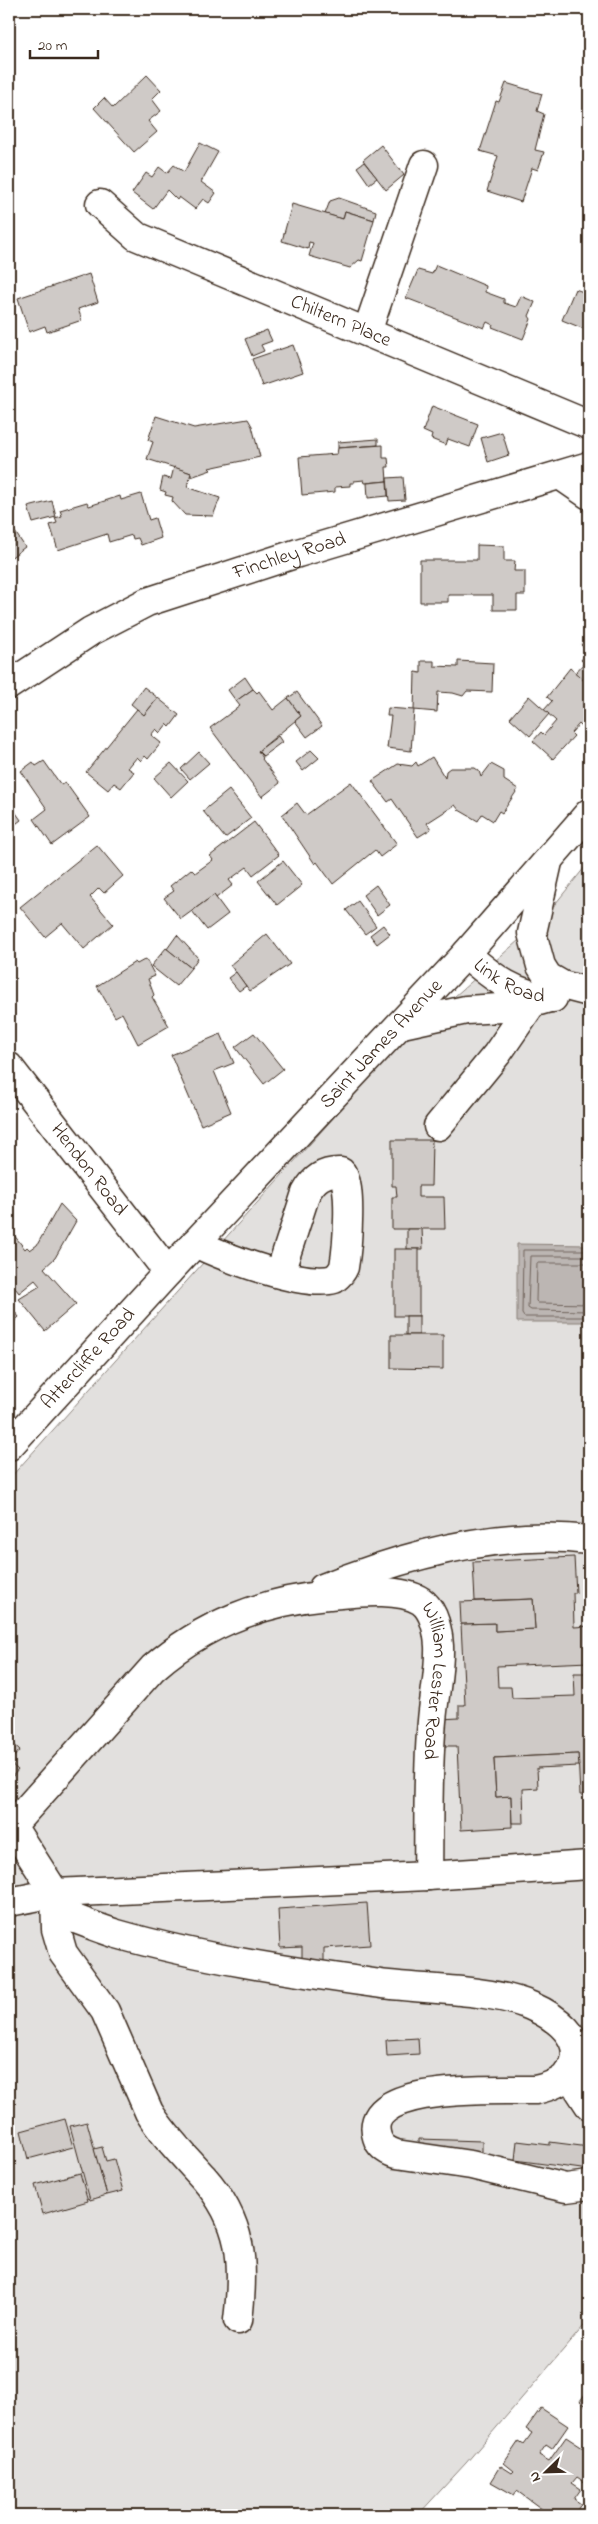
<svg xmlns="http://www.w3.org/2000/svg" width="598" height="2524" font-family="'Indie Flower',sans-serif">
<rect width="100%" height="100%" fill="#fff"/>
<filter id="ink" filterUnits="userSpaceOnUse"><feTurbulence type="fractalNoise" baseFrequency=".02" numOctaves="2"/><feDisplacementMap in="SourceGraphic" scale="10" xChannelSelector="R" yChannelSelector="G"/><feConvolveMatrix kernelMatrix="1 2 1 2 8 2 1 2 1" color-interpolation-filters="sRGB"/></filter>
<g filter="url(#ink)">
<polygon fill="#e2e0de" stroke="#8e857e" points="589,862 589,2320 466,2463 418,2515 9,2515 9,1479 398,1046 543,919"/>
<polygon fill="#bcb6b3" stroke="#887e77" points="517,1244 589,1245 589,1322 517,1322"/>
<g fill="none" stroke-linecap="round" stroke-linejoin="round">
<g stroke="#6f625a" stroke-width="1">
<polyline points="589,1250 523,1250 522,1314 524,1317 589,1317"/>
<polyline points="589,1256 530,1256 528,1308 531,1310 589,1311"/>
<polyline points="589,1263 537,1263 536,1301 538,1303 589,1304"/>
</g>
</g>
<g fill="#cfcac7" stroke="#3b2a1e">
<polygon points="147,75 161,90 152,99 161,111 148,121 157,132 134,152 94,108 104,98 113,108"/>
<polygon points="506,83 542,94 537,111 544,114 535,150 544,152 538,170 532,168 521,202 487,191 498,156 480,151 496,101 499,102"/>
<polygon points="200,143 218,152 201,182 216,193 209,203 203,199 195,209 179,197 177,200 167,190 153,209 132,193 146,173 152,177 159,167 167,173 174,165 184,172"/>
<polygon points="381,145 404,175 386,190 363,160"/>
<polygon points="364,162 377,178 369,184 357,167"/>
<polygon points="339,198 376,211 374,220 345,211 343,219 325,214 330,201"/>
<polygon points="292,204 343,219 345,211 374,220 362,261 359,260 350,268 309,256 313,243 309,242 308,249 282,241"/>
<polygon points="436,265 486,286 485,292 504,299 504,303 516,307 521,296 535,302 529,316 531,319 523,339 492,327 493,325 487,322 484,328 406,298 418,270 432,274"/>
<polygon points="89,274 98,302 78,309 82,320 47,332 45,326 29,332 18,298"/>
<polygon points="575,289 589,294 589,331 562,320"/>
<polygon points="267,330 272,341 261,345 264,351 252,356 245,339"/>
<polygon points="293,345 303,372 262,386 252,359"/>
<polygon points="432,406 478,424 470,447 448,439 446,445 431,439 432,435 423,431"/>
<polygon points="156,416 194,428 248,419 252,426 260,457 209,468 211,470 191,477 191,473 147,459 153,442 148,440"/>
<polygon points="502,432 509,455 488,462 481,438"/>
<polygon points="378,439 378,445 338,448 338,442"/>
<polygon points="383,445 383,458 388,458 389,467 386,467 387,481 365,483 364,480 354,481 354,483 350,483 350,486 335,487 335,492 302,495 299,457 337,454 338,448"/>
<polygon points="174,467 191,473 187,487 220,498 213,516 185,515 172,501 173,497 165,495 166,492 160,490 163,477 171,479"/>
<polygon points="403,477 405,500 389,501 387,478"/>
<polygon points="387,481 388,496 368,498 367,483"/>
<polygon points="141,494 149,520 155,518 161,538 141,545 138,538 133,539 132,535 109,542 107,534 58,550 50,525 57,523 55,518 62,516 60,510 87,502 89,506 120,496 121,500"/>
<polygon points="52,501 56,517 33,523 28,507"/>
<polygon points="13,529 25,547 9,559 9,531"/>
<polygon points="477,545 504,546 504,561 515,561 514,571 525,571 525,595 517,595 517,610 493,610 493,595 448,595 448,602 420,602 420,560 477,560"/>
<polygon points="589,636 589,685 575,673 584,663 581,660 588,652 581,645"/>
<polygon points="421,661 434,661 434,666 458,667 458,661 493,663 492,692 467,691 463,696 453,693 438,692 437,712 414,710 415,672 421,673"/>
<polygon points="570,668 589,685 589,719 582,727 579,724 571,733 574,736 553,759 533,741 541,732 544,735 556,721 544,710 552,701 547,697"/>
<polygon points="245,677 253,689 236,701 228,690"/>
<polygon points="144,687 158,698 144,715 131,704"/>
<polygon points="253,689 257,693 259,691 273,710 288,698 301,716 258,751 263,758 262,759 280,783 262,797 210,728 240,706 236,701"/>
<polygon points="297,692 322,726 307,737 295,721 301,716 288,698"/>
<polygon points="529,696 549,714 530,736 510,718"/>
<polygon points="158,698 179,715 170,727 167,724 160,733 156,729 151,735 161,743 148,759 145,756 141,761 137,757 128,768 134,772 121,788 114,783 108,790 86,772 137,709 144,715"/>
<polygon points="388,708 414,710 411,751 387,748 391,716 387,716"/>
<polygon points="278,736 282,742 263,756 258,751"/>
<polygon points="311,750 319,758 303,771 296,762"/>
<polygon points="199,752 209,763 190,779 181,769"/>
<polygon points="432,757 445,778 446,771 450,768 475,768 479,771 481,777 491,764 504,771 504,780 518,789 502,813 499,811 493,821 482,814 478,821 459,810 455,805 427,823 431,829 418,837 392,799 388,802 372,781 398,764 412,766 416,762 418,766"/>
<polygon points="44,761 61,785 65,782 90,817 52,845 34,819 47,809 21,771 33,762 36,766"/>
<polygon points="171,763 188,781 171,797 154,778"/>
<polygon points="351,782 397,844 380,857 375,850 333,884 317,862 315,864 282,815 297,803 306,815"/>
<polygon points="229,790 251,818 225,838 203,811"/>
<polygon points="9,803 21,820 9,829"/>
<polygon points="254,822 279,855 253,875 247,867 229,880 233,885 216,898 214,895 181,919 164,898 174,891 170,886 191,869 195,873 213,860 210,856"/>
<polygon points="97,845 123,876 104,893 99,888 90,897 113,924 84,949 62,923 45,937 20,907"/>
<polygon points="283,861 302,885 277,905 258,881"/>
<polygon points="376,885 390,905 377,915 363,895"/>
<polygon points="214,895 228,914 207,930 192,911"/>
<polygon points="358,901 376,926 365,934 346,910"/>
<polygon points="383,925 390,934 377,944 370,935"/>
<polygon points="267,934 290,964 250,991 230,965"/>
<polygon points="177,935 198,958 191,968 167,949"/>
<polygon points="166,948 191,968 176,986 151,966"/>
<polygon points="146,959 155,976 148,979 154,995 152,997 169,1026 138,1044 122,1013 115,1017 97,986 135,962 137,964"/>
<polygon points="236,972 246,986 239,991 228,978"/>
<polygon points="254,1033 283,1069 264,1084 235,1047"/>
<polygon points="221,1034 234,1063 214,1071 231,1112 201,1125 171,1055"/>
<polygon points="392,1140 432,1140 431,1186 418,1186 418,1197 444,1197 445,1229 392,1229 392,1197 397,1197 396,1186 392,1186"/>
<polygon points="60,1204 76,1221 55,1258 44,1268 76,1304 45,1331 19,1299 40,1286 35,1280 19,1293 9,1280 9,1229 25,1249 27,1247 30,1250 37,1245"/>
<polygon points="407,1229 422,1229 423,1249 407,1249"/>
<rect x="394" y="1249" width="25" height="67"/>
<polygon points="9,1305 19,1317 10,1325 9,1323"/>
<rect x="406" y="1316" width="13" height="19"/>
<polygon points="391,1335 443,1335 443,1369 391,1368"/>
<polygon points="574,1557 576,1593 573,1593 574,1627 589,1626 589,1662 497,1666 498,1687 511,1687 512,1698 575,1696 574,1673 589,1673 589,1795 580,1795 578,1754 494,1758 496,1797 511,1796 512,1827 461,1830 457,1746 442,1746 441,1719 459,1718 459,1705 465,1705 461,1624 495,1623 495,1631 535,1629 533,1599 475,1601 473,1562"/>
<polygon points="533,1599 535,1629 495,1631 495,1623 461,1624 460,1602"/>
<polygon points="9,1740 20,1750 9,1762 18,1770 11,1778 9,1776"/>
<polygon points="578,1754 579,1766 537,1768 538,1788 523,1789 524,1823 512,1823 511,1796 496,1797 494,1758"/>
<polygon points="367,1903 370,1945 324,1948 324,1961 302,1962 302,1947 280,1948 278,1909"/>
<polygon points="418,2038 419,2054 387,2056 386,2040"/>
<polygon points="65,2119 73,2147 28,2159 21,2131"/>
<polygon points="87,2122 107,2195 90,2200 70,2126"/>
<polygon points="419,2139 482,2141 482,2152 419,2150"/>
<polygon points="517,2141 550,2145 550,2142 589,2147 589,2170 515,2160"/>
<polygon points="102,2147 106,2161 114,2159 123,2191 107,2195 94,2149"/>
<polygon points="80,2173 88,2201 43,2214 35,2185"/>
<polygon points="588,2390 589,2391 589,2408 580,2401"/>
<polygon points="541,2408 568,2426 552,2449 546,2445 539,2455 549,2461 566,2437 589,2452 589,2485 577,2477 572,2483 581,2489 574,2499 581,2504 574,2515 550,2515 517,2491 514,2495 491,2482 501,2466 512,2473 514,2471 504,2463 519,2441 524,2444 532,2433 526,2429"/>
</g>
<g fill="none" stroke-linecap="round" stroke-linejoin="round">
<g stroke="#3b2a1e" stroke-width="31">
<g id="minor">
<path id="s1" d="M100 204 136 236 589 425"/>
<polyline points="367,332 424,165"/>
<polyline points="560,475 589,495"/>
<path id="s2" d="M9 685 91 631 147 602 298 553 589 466"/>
<path id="s3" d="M466 954C492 977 516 996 553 998"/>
<path id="s4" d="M9 1067 168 1272"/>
<polyline points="438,1126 497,1054 532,1003"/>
<path d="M195 1243C224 1257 304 1288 334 1279 338 1276 342 1272 344 1267 347 1250 353 1182 341 1172 324 1171 314 1178 306 1193L280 1273"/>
<path d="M323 1588C405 1555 500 1529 589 1540"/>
<path d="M12 1826 55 1893 56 1929 63 1953 105 2011 149 2112C164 2136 184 2156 203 2177 243 2222 245 2263 238 2320"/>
<path id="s5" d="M9 1829 153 1668C202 1625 263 1601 328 1595 354 1593 399 1587 421 1601 434 1610 438 1631 439 1646 440 1671 434 1696 432 1721 427 1772 429 1825 428 1876"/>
<polyline points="9,1902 55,1893 428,1876 589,1865"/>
<path d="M56 1912C77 1919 97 1928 117 1934 201 1958 288 1971 374 1983 420 1990 490 1988 531 2006 554 2016 586 2037 573 2067 566 2082 549 2087 535 2090 506 2091 359 2081 377 2137 380 2147 387 2151 396 2154L471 2165 566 2188 589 2185"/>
<polyline points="568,2073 589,2105"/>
</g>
</g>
<g stroke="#3b2a1e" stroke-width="31">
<g id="major">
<polyline points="548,862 532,933 541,966 548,977 562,985 589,992"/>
<polyline points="402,1024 466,1010 518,1007 549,998"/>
<path id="s6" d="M9 1446 168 1272 466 954 589 813"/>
</g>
</g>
<use href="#minor" stroke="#fff" stroke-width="28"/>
<use href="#major" stroke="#fff" stroke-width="28"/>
</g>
</g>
<g text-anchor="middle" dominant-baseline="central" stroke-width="5" stroke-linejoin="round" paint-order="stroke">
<g font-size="20" fill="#3b2a1e" stroke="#fff">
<text stroke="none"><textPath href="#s1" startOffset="270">Chiltern Place</textPath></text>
<text stroke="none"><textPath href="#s2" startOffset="311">Finchley Road</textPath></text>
<text stroke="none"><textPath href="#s3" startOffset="52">Link Road</textPath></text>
<text stroke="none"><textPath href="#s6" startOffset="548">Saint James Avenue</textPath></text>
<text stroke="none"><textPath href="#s4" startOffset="130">Hendon Road</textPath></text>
<text stroke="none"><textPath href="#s6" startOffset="118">Attercliffe Road</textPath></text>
<text stroke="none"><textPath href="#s5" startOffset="588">William Lester Road</textPath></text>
</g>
</g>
<rect width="598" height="2524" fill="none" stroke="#fff" stroke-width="30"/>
<rect x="15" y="15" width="568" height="2494" fill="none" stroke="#3b2a1e" stroke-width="2" filter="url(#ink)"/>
<g transform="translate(546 2472) rotate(247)" stroke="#ffffff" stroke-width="4" paint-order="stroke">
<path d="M0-4L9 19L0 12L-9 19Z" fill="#3b2a1e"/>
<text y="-8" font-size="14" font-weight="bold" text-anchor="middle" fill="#3b2a1e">N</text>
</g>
<path d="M30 50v8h68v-8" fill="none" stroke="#3b2a1e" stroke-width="2.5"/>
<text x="38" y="50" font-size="15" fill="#3b2a1e" stroke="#ffffff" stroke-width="4" paint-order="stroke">20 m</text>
</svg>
